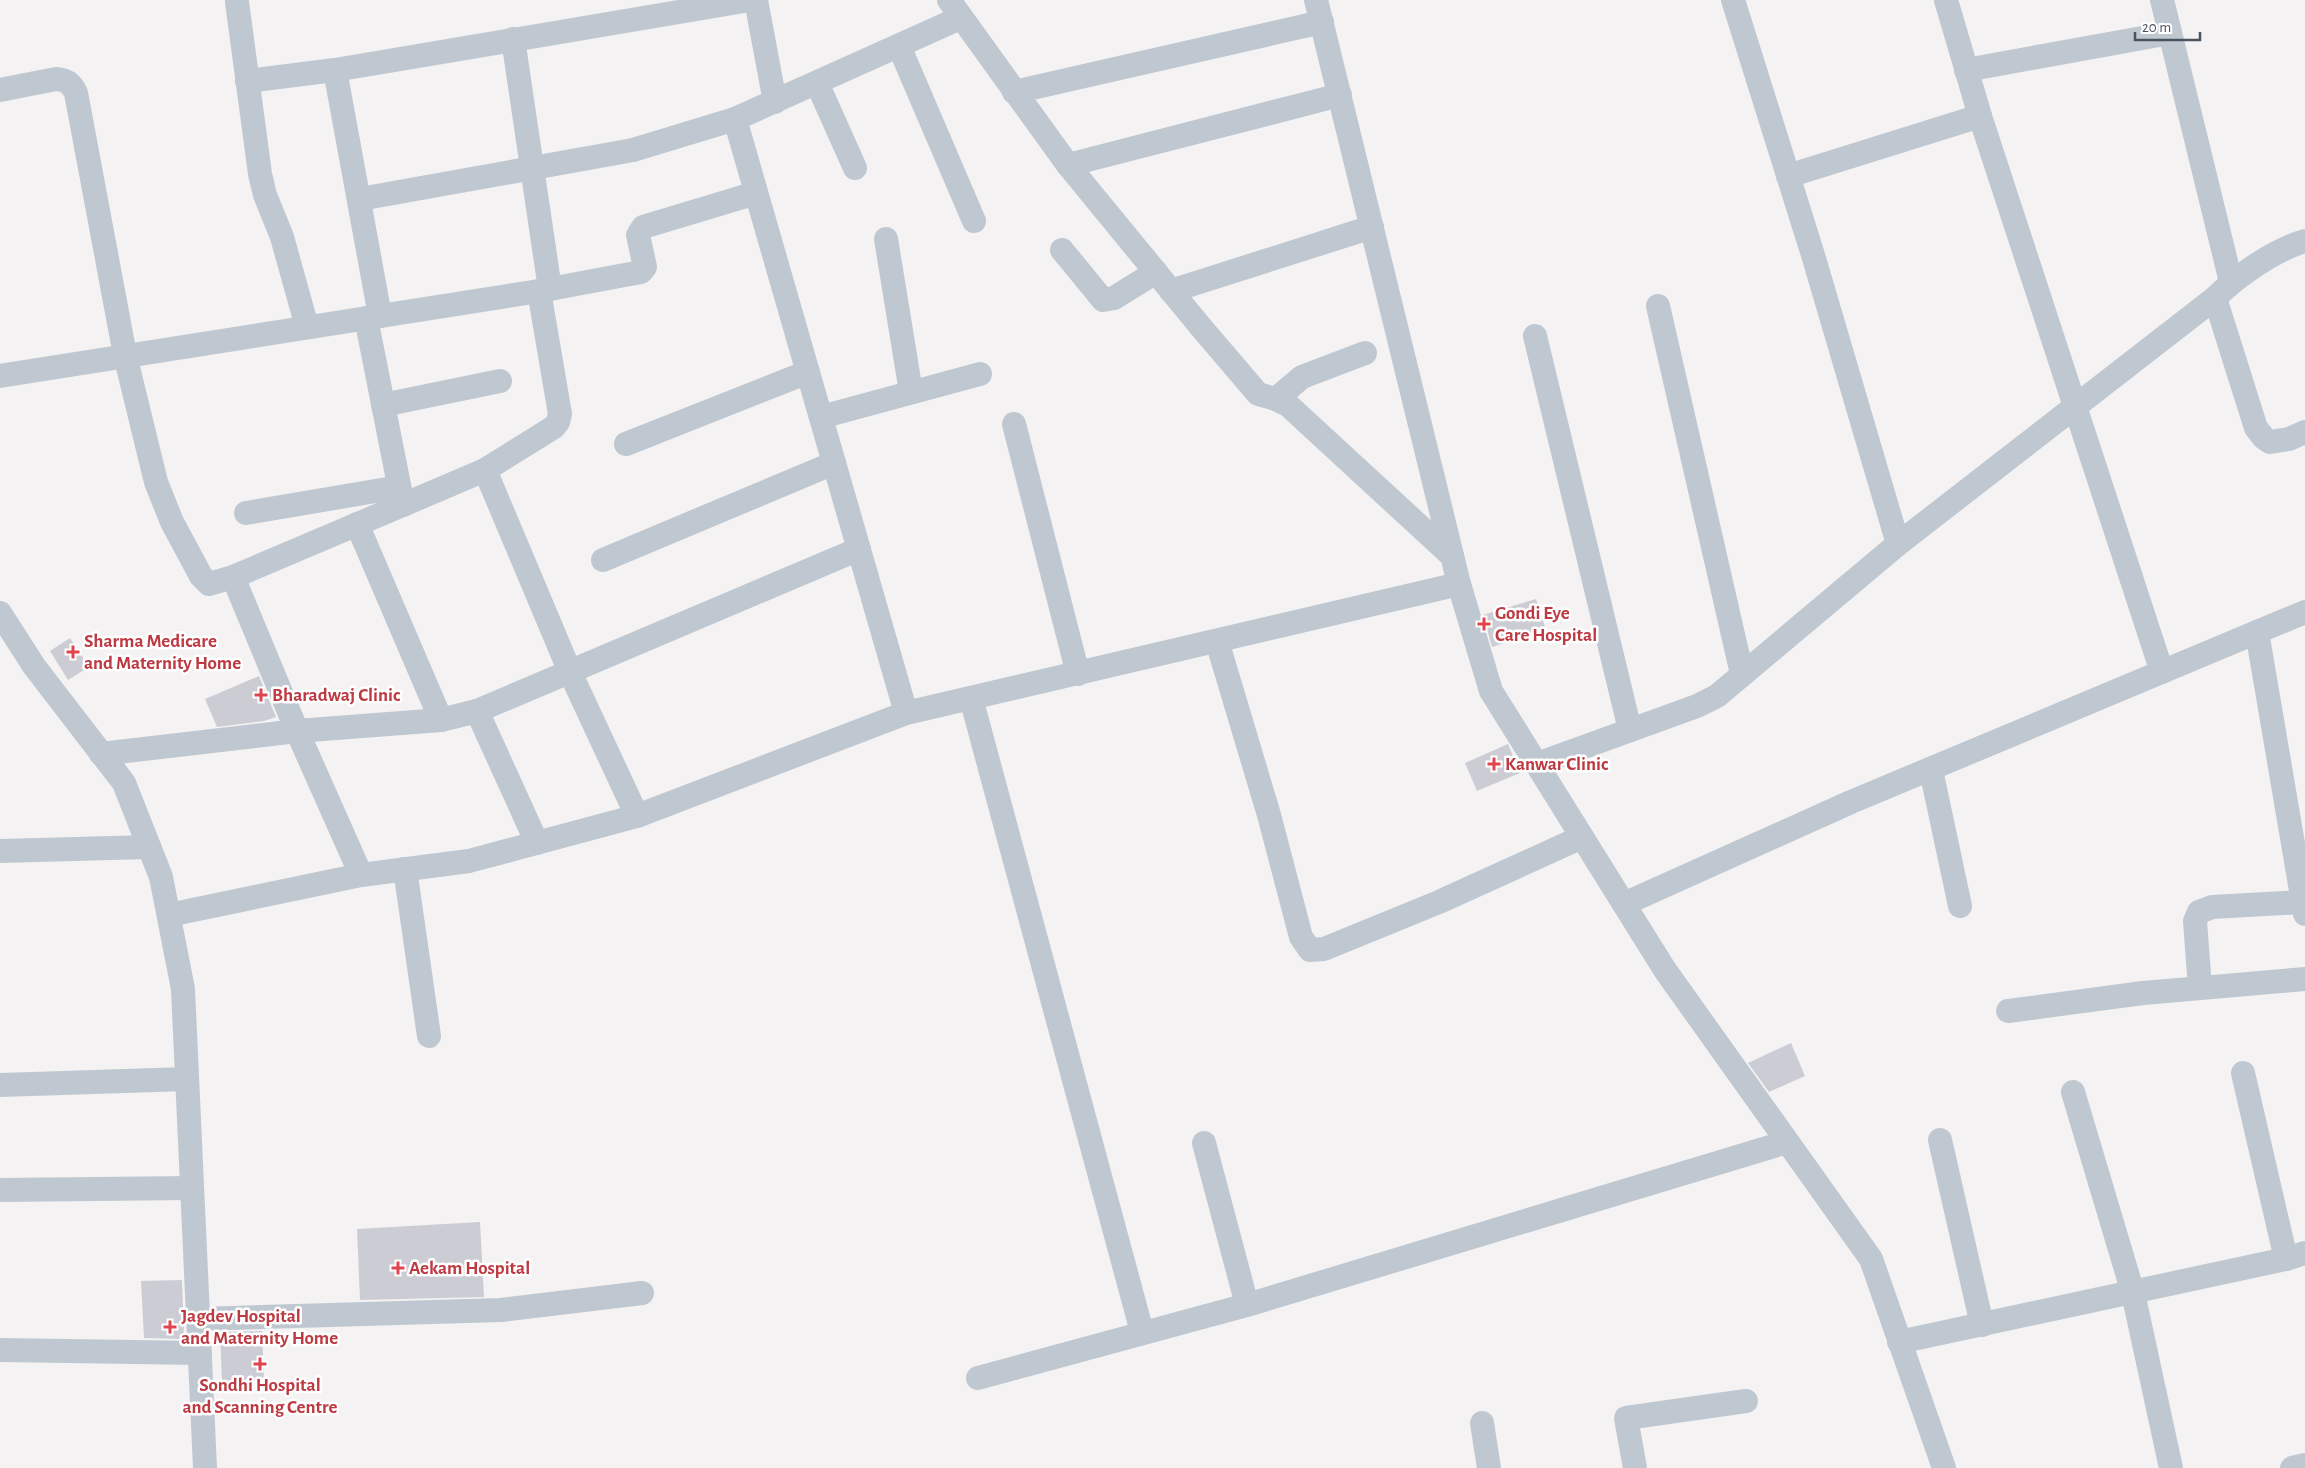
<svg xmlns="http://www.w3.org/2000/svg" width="2305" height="1468" font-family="'Alegreya Sans',sans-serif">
<rect width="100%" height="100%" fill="#f4f2f2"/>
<g fill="#cccdd4">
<polygon points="1536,599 1546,630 1492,647 1483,615"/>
<polygon points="70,638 89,667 68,680 50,651"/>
<polygon points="259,676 276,717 264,721 217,727 205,699"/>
<polygon points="1508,744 1520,773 1477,791 1465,763"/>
<polygon points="1791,1043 1805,1076 1769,1092 1748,1063"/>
<polygon points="480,1222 484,1297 360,1300 357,1229"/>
<polygon points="182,1280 184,1339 144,1338 141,1281"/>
<polygon points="262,1331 264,1379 222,1381 220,1332"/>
</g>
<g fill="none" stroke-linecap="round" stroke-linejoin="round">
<g stroke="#bfc8d1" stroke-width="24">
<polyline points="756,0 775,102"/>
<polyline points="949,0 1068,165 1340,95"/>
<polyline points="1316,0 1459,584 1491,691 1665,970 1871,1259 1944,1468"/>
<polyline points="1733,0 1813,255 1898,544"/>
<polyline points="1946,0 1980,116 2162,672"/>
<polyline points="2162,0 2231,282"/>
<polyline points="237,2 260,174 265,195 282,237 307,327"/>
<polyline points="513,39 550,289"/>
<polyline points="899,46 974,221"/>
<polyline points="335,70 380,316"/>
<polyline points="1966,70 2170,33"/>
<polyline points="247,81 335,70 750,0"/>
<polyline points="817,83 855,168"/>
<path d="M0 90 56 79C67 80 71 83 76 93L125 355 156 482 172 522 201 576 209 584 233 577 485 470 554 427 558 422 560 414 539 291"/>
<polyline points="1014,92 1322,22"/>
<polyline points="735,119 906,713"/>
<polyline points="1068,165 1200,326 1258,394 1276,399 1288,405 1452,556"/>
<polyline points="1788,176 1980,116"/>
<polyline points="360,199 633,150 735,119 960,18"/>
<polyline points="886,239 911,392"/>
<polyline points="1062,250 1103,300 1114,298 1156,272"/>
<polyline points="1171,291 1372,227"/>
<polyline points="2215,298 2256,428 2264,438 2270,442 2289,439 2305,432"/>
<polyline points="1658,306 1742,674"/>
<polyline points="366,318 403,505"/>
<polyline points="1535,336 1630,730"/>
<polyline points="0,376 539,291 641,272 645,267 638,235 643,227 756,193"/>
<polyline points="1276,399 1302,377 1365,353"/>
<polyline points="383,405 500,381"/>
<polyline points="821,417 980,374"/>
<polyline points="1014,424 1078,674"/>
<polyline points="626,444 808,372"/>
<polyline points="485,470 570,672 637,816"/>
<polyline points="246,513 399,487"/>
<polyline points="357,524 441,720"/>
<polyline points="603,560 834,463"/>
<polyline points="233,577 297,731 361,875"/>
<polyline points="0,613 34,666 124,783 161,877 183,989 205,1468"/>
<polyline points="2257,632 2305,914"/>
<polyline points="1217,641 1269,815 1301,937 1310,950 1324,949 1439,902 1582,837"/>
<polyline points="971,698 1142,1332"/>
<polyline points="477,711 537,843"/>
<polyline points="101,754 297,731 441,720 477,711 859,549"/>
<path d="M1537 764 1697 706 1717 696 1898 544 2215 298C2237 276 2274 250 2305 241"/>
<polyline points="1931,770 1960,906"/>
<polyline points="0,851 149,847"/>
<polyline points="405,869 429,1036"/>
<polyline points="1624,904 1851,802 2305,612"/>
<polyline points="169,915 361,875 469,861 637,816 906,713 1459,584"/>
<polyline points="2200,988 2195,921 2199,912 2212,907 2303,902"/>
<polyline points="2008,1011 2143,993 2305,979"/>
<polyline points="2243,1073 2286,1259"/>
<polyline points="0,1085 187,1079"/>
<polyline points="2073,1092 2133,1293 2171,1468"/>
<polyline points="1940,1140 1982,1325"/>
<polyline points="1204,1143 1247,1305"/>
<polyline points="0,1190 192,1188"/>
<polyline points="198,1319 501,1310 642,1293"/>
<polyline points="1899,1342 2286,1259 2305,1253"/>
<polyline points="0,1350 200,1353"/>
<polyline points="978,1378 1247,1305 1787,1142"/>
<polyline points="1482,1423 1489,1468"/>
<polyline points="1635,1468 1626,1418 1746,1401"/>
<polyline points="2292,1468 2305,1465"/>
</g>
</g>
<g fill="#e0444e" stroke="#fff" stroke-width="2">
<path d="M1481.5 616.5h5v5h5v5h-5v5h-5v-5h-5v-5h5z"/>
<path d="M70.5 644.5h5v5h5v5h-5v5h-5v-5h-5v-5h5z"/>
<path d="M258.5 687.5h5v5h5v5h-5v5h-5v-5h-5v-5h5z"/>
<path d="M1491.5 756.5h5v5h5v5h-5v5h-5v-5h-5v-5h5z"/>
<path d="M395.5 1260.5h5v5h5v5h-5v5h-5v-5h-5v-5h5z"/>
<path d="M167.5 1319.5h5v5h5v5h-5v5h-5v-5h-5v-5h5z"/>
<path d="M257.5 1356.5h5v5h5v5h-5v5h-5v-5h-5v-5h5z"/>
</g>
<g text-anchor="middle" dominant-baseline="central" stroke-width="5" stroke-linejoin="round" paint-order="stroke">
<g font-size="19" font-weight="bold" fill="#be3a42" stroke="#fff" text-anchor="start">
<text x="1495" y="613">Gondi Eye<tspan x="1495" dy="22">Care Hospital</tspan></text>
<text x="84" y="641">Sharma Medicare<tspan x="84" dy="22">and Maternity Home</tspan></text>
<text x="272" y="695">Bharadwaj Clinic</text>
<text x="1505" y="764">Kanwar Clinic</text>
<text x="409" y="1268">Aekam Hospital</text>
<text x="181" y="1316">Jagdev Hospital<tspan x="181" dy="22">and Maternity Home</tspan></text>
<text x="260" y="1385" text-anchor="middle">Sondhi Hospital<tspan x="260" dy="22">and Scanning Centre</tspan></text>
</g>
</g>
<path d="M2135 32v8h65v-8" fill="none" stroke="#495460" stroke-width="2.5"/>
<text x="2142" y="32" font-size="15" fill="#495460" stroke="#ffffff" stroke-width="4" paint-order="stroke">20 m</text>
</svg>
